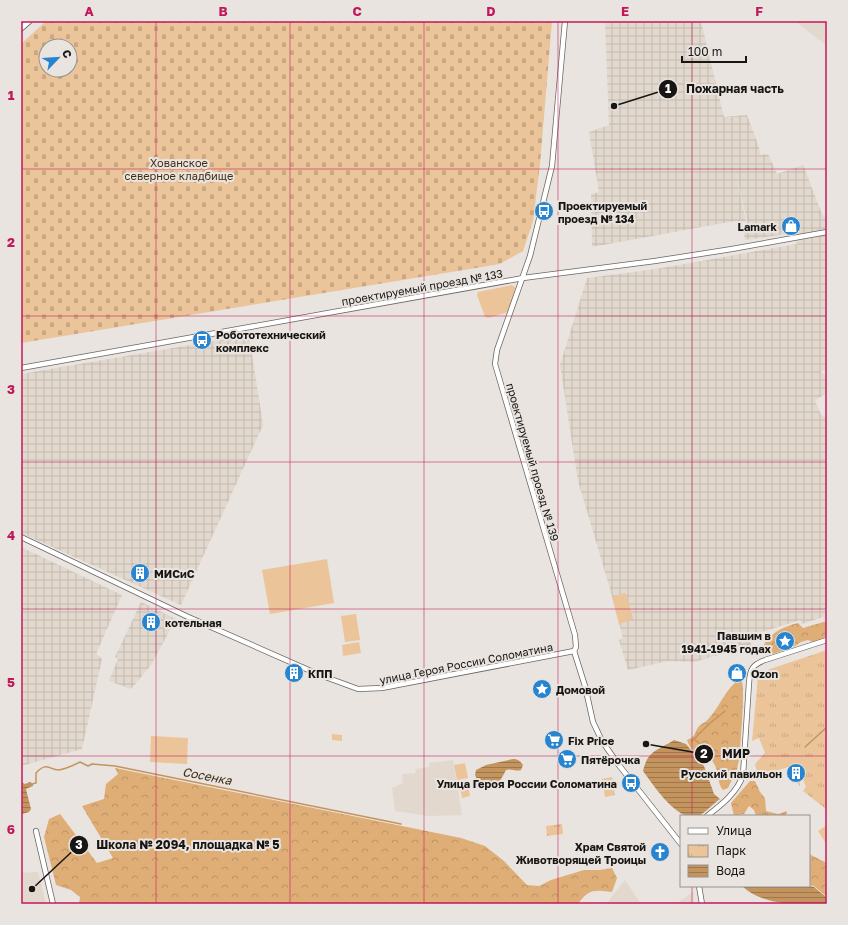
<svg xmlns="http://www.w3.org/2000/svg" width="848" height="925" font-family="'Golos Text',sans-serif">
<defs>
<pattern id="industrial-grid" width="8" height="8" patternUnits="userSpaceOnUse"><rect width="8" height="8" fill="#e2d8cd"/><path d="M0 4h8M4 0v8" fill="none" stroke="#c1b9af"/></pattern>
<pattern id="forest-crowns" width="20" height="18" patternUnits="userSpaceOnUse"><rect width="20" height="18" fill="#dfad76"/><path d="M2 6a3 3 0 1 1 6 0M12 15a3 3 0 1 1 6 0" fill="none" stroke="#bf9465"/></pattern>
<pattern id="cemetery-stones" width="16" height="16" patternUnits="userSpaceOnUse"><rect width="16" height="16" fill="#ebc49a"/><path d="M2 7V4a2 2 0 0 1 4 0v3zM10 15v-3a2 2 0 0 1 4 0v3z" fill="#c9a884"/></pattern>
<pattern id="park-tufts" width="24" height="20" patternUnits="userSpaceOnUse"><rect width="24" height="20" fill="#ebc49a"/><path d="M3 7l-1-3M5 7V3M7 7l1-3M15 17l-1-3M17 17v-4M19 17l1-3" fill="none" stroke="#c9a884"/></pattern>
<pattern id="water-rules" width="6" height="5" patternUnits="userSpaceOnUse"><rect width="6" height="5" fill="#c4945e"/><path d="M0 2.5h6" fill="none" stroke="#9e784c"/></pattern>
</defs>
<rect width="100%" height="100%" fill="#e9e4df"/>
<g fill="#e2d8cd">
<polygon points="795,21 827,21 827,46"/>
<polygon points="453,760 462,815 429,816 395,811 392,788 403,783 402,774 416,773 415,769 429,767 429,763"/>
<polygon points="38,872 46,904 21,904 21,873"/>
<polygon points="625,880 641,904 606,904"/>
<polygon points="694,891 693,904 676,904"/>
</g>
<g fill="url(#industrial-grid)">
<polygon points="605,21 701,21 724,117 747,115 759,147 760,155 768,154 777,174 803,165 822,214 827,219 827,370 820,371 827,377 827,393 815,400 821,415 825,417 827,416 827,618 824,619 823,617 802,624 800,620 749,636 752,647 733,653 732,651 694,662 668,661 628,670 619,640 623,638 610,589 578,481 560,365 587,278 656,269 797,244 795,233 745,240 743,227 748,226 735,168 746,222 735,221 592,247 591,194 599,192 589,132 609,125"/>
<polygon points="249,335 263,425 181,605 21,533 21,374"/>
<polygon points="21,547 122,595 96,654 102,659 82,749 21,766"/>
<polygon points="141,602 176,619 151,665 131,689 109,681 118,659 115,657"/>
</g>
<g fill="#ebc49a">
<polygon points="512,285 515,287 515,289 508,312 488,318 485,317 477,295 478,292"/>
<polygon points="327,559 334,603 270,614 262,570"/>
<polygon points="625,593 626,594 633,618 633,619 619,624 612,597"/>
<polygon points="356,614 360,640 345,642 341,616"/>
<polygon points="359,642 361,653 343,656 342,645"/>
<polygon points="151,736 188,738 187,764 150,762"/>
<polygon points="465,763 468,778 457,780 454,765"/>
<polygon points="827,825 827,845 818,831"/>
</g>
<g fill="url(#forest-crowns)">
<path d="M827 621V636L815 643 808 640 801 642 795 646 770 655H762L761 651C767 634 782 627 798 623L803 628Z"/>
<path d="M741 678C746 685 740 747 739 760L737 769 728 788 723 790C719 785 719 781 718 775 717 767 712 760 707 754H697L690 747 687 740C697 736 694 732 699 726 702 723 707 722 709 718 722 704 724 690 741 678Z"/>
<path d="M115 768 461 838 485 846 504 861 527 885 539 886 551 880 584 870H600L612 868 617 878 612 892C595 890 589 888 578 904H79L80 897 71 890 56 885 44 837 49 819 60 814 97 863 113 858 82 806 104 799 106 784 118 774Z"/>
<polygon points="750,781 755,781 760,792 765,798 766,811 778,814 787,811 786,816 756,816 754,810 749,806 744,814 734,816 731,803"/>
<polygon points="809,854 827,863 827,897 814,886 809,885"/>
</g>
<path fill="url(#cemetery-stones)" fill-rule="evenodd" d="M46 21H552L540 164 533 221 523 251 500 264 21 343V44ZM46 46H70V70H46Z"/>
<g fill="url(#park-tufts)">
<polygon points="827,650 827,808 826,809 803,791 806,787 800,771 798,770 800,786 786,771 789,767 775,771 757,772 755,764 765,753 759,738 752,741 758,675 770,669"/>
<polygon points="332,734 342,735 342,741 332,740"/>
<polygon points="612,777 615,795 605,797 602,779"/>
<polygon points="467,781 470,796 462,798 459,782"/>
<polygon points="562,824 563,834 547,836 546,826"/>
</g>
<g fill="url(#water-rules)">
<path d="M674 740 686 744 704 766 714 794 720 799C714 803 704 814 698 816 677 823 653 784 643 771 648 750 657 751 674 740Z"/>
<path d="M513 759C518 759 520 761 523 765L521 770C516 772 511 768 506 770 500 782 495 791 480 786L475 775 476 770 486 765Z"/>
<polygon points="21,782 25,784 30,782 33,784 33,786 26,789 31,809 29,812 22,814 21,813"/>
<path d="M742 886H809L814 887 826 897 827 904C798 904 765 907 742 886Z"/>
</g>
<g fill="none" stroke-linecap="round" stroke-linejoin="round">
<g stroke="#c4945e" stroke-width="1.5">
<polyline points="695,740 706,748"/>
<polyline points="692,741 709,724 725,711"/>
<polyline points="805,747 827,727"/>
<path d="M32 784 36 783V773C47 761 49 770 59 770 65 769 74 765 80 762L88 766 92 764 115 766 401 824"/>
</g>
<g stroke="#6a6661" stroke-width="6">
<g id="minor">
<polyline points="565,21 552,166 530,256 497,350 495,364 575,635 576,647 574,651"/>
<polyline points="21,368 523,278 655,261 732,249 827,232"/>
<polyline points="21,537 186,616 320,675 358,689 382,688 574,651"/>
<polyline points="574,651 585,686 593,722 602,741 618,764 681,844"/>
<path d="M707 816C721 805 737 793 743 775L749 683C750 669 752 665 765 660L827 640"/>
<polyline points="36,831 53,904"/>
<polyline points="699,886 702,904"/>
</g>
</g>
<g stroke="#6a6661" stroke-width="7">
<polyline id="major" points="21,28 29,21"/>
</g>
<use href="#minor" stroke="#fff" stroke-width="4.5"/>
<use href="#major" stroke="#fff" stroke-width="5.5"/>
</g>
<path fill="none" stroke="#c2185b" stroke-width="1" stroke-opacity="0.55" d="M156 21V904M290 21V904M424 21V904M558 21V904M692 21V816M21 169H827M21 316H827M21 462H827M21 609H827M21 756H827M692 886V904"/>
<defs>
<g id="bus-disc" transform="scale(1)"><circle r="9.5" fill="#2784d1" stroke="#e9e4df"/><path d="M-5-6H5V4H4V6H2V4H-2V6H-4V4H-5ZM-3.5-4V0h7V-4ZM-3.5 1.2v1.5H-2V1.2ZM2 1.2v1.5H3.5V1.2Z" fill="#fff"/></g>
<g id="shop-disc" transform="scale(1)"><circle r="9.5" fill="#2784d1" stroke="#e9e4df"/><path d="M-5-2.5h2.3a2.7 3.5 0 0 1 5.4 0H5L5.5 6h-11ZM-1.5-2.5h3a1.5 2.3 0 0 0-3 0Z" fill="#fff"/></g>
<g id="building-disc" transform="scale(1)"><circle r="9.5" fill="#2784d1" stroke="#e9e4df"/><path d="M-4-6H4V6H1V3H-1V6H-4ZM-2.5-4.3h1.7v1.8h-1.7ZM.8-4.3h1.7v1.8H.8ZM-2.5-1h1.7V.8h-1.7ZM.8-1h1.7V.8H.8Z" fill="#fff"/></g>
<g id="sight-disc" transform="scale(1)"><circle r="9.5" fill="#2784d1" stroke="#e9e4df"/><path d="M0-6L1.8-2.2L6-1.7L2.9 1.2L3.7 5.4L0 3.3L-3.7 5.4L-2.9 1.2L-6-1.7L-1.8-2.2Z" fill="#fff"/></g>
<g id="supermarket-disc" transform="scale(1)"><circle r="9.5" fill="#2784d1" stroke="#e9e4df"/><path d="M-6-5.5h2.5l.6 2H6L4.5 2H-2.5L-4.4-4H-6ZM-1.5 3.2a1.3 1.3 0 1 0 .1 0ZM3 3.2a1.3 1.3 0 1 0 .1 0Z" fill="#fff"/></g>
<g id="church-disc" transform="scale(1)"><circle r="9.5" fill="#2784d1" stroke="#e9e4df"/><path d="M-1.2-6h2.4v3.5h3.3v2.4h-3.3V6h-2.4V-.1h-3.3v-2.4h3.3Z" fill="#fff"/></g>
</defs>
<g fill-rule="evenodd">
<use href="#bus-disc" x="544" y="211"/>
<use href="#shop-disc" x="791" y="226"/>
<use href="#bus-disc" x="202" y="340"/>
<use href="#building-disc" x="140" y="573"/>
<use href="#building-disc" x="151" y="622"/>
<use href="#sight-disc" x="785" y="641"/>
<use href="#building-disc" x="294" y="673"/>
<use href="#shop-disc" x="737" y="673"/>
<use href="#sight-disc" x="542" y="689"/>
<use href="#supermarket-disc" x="554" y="740"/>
<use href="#supermarket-disc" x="567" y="759"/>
<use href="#building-disc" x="796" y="773"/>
<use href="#bus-disc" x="631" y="783"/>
<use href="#church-disc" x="660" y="852"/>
</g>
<g text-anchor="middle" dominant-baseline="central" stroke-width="4" stroke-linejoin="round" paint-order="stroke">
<g font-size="11" fill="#432e15" stroke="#e9e4df">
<text x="179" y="162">Хованское<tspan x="179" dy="13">северное кладбище</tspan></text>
</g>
<g font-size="11" font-weight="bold" fill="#181614" stroke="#e9e4df" text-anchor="start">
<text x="558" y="205">Проектируемый<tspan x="558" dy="13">проезд № 134</tspan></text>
<text x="777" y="226" text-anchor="end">Lamark</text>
<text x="216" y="334">Робототехнический<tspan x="216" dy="13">комплекс</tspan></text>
<text x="154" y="573">МИСиС</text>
<text x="165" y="622">котельная</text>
<text x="771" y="635" text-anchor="end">Павшим в<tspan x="771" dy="13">1941-1945 годах</tspan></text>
<text x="308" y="673">КПП</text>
<text x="751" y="673">Ozon</text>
<text x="556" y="689">Домовой</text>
<text x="568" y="740">Fix Price</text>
<text x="581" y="759">Пятёрочка</text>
<text x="782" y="773" text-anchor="end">Русский павильон</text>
<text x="617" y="783" text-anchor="end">Улица Героя России Соломатина</text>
<text x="646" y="846" text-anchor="end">Храм Святой<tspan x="646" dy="13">Животворящей Троицы</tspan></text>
</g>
<g font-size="11" fill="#181614" stroke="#e9e4df">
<text transform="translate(422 287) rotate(-10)">проектируемый проезд № 133</text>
<text transform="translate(533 462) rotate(74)">проектируемый проезд № 139</text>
<text transform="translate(466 663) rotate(-11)">улица Героя России Соломатина</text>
</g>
<g font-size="12" font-style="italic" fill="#3e2911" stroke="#e9e4df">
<text transform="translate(207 776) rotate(11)">Сосенка</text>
</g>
</g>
<path fill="none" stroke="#181614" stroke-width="1.5" d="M614 106L668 89M646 744L704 754M32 889L79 845"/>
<g fill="#181614" stroke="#e9e4df" stroke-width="1.5">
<circle cx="614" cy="106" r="4"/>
<circle cx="646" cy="744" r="4"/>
<circle cx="32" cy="889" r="4"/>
<circle cx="668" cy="89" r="10"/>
<circle cx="704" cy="754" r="10"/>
<circle cx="79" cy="845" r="10"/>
</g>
<g font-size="12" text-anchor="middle" font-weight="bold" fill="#fff">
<text x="668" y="93">1</text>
<text x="704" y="758">2</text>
<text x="79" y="849">3</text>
</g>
<g font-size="12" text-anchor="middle" font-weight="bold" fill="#181614" stroke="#e9e4df" stroke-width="4" stroke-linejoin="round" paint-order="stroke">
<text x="735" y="93">Пожарная часть</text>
<text x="736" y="758">МИР</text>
<text x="188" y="849">Школа № 2094, площадка № 5</text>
</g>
<rect width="848" height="925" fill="none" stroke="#e9e4df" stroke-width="44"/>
<rect x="680" y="815" width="130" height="72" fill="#e9e4df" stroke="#95928e"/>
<rect x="688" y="828" width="20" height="6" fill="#ffffff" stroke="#95928e"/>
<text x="716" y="835" font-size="12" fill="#181614">Улица</text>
<rect x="688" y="845" width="20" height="12" fill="url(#park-tufts)" stroke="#95928e"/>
<text x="716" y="855" font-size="12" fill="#181614">Парк</text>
<rect x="688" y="865" width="20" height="12" fill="url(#water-rules)" stroke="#95928e"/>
<text x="716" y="875" font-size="12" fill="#181614">Вода</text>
<g transform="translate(58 58) rotate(65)"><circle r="19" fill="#e9e4df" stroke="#95928e"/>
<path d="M0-3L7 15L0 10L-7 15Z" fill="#2784d1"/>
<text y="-6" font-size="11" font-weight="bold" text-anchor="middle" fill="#181614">С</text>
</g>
<path d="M682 56v6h64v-6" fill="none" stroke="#181614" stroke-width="2"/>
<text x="688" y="56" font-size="12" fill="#181614" stroke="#e9e4df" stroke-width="3" paint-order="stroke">100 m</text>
<rect x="22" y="22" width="804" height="881" fill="none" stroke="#c2185b" stroke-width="1.5"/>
<g font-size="13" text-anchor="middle" font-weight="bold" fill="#c2185b">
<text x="89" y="16">A</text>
<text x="223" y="16">B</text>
<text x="357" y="16">C</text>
<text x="491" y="16">D</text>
<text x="625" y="16">E</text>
<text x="759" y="16">F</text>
<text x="11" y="100">1</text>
<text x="11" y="247">2</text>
<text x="11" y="394">3</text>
<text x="11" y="540">4</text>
<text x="11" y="687">5</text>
<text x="11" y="834">6</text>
</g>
</svg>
